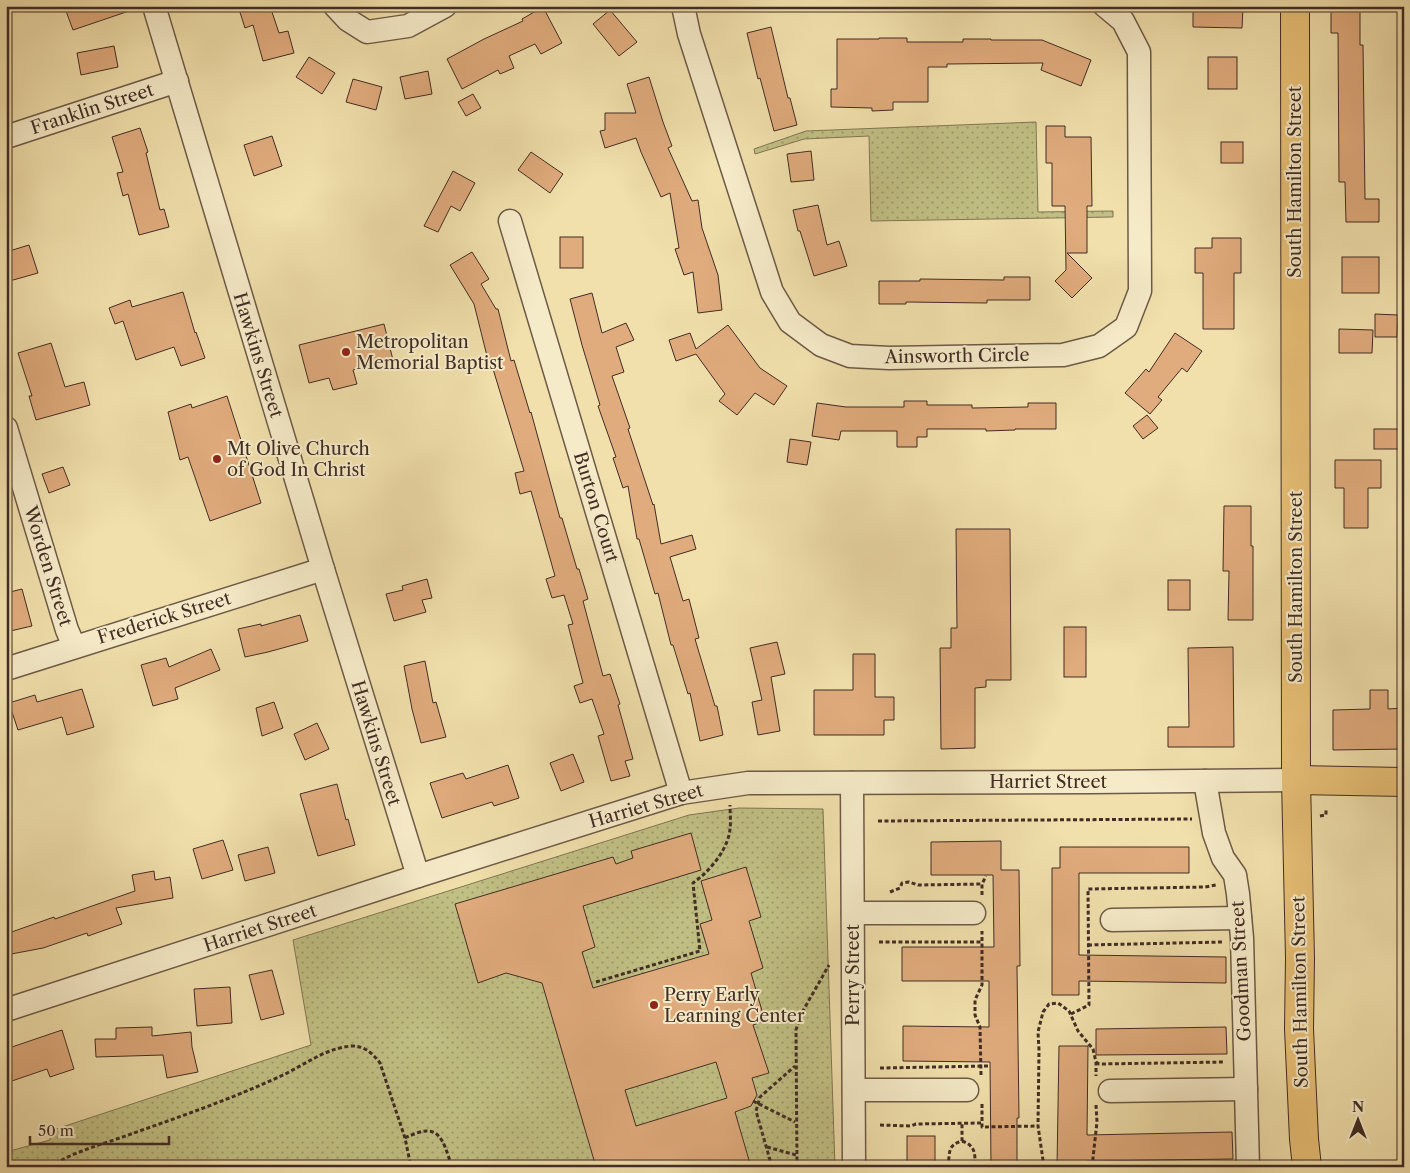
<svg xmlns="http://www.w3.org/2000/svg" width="1410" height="1173" font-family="'Libre Caslon Text',serif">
<defs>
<pattern id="park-dots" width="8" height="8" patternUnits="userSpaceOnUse" patternTransform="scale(1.25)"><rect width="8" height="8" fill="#c1c084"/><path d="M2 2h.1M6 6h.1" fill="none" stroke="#9e9c6c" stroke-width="1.8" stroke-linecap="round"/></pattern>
</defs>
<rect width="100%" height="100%" fill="#f1e0ac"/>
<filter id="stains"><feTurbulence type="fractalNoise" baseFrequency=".004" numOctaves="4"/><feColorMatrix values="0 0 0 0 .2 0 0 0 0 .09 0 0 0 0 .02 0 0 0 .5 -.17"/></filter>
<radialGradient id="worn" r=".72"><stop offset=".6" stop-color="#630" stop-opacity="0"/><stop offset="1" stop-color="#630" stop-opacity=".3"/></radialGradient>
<g fill="url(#park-dots)" stroke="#817654">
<polygon points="1036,122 1038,212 1113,211 1113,217 871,221 869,136 804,139 755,154 754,149 806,131"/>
<polygon points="739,808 823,809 835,1167 6,1167 6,1152 50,1140 50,1131 311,1045 293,940 689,815"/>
</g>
<g fill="#e0ab7d" stroke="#412d25" fill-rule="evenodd">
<polygon points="81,6 135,6 135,9 73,30 66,11"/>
<polygon points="238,6 270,6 279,33 288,31 294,53 263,61 253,25 245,28"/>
<polygon points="1208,6 1243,6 1242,28 1193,27 1193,7"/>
<polygon points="543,7 562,43 541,54 535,44 509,56 514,68 500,74 498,70 462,89 447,59 484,39 523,21 522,19"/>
<polygon points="1331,9 1360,9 1360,45 1363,45 1365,199 1379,199 1379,222 1346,222 1345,182 1339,182 1338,33 1331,33"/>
<polygon points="610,10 637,42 619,56 593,24"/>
<polygon points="771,27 788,98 790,98 797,125 774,131 760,78 758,79 747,33"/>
<polygon points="879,38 907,38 907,42 963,42 963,39 991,39 991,40 1042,40 1091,60 1081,86 1041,70 1043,63 947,64 947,67 928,67 928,102 893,102 893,110 872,111 872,108 831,107 831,89 837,89 837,39 879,39"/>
<polygon points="114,46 118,67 81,75 77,53"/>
<polygon points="309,57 335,73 322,94 296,77"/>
<rect x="1208" y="57" width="29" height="32"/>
<polygon points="428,71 432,94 405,99 400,77"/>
<polygon points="649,77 663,122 672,146 668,148 692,201 698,200 702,228 718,275 722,310 698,313 693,272 684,275 675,249 679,248 670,193 661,197 641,152 636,138 605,148 600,131 605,130 605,113 636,113 627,84"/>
<polygon points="353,79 382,87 376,110 346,102"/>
<polygon points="473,94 481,108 466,116 458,102"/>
<polygon points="1046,126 1065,126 1065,137 1091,137 1092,206 1087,206 1087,253 1067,253 1092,278 1072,298 1055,281 1066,270 1065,206 1052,206 1052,163 1046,163"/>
<polygon points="140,128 148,152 146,153 160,210 164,209 169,227 139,235 128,194 123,196 117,173 123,172 112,137"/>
<polygon points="272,136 282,166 254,176 244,145"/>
<rect x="1221" y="142" width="22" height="21"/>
<polygon points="811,151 814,180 791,182 787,154"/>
<polygon points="531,152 563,174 550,193 518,170"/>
<polygon points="453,171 475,183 460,211 451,206 438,232 424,226"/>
<polygon points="818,205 827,245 839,241 847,266 814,276 800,231 798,231 793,210"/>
<rect x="560" y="237" width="23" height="31"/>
<polygon points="1212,238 1241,238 1241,273 1234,273 1234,329 1203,329 1203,273 1195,273 1195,248 1212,248"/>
<polygon points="29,245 38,273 6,282 6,252"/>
<polygon points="472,252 489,279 481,284 496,309 498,309 511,361 514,360 530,413 531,412 560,518 562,518 577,569 579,569 588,599 583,601 603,676 610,674 620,704 618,705 633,759 625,761 630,776 611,781 598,736 604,734 592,699 580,703 574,686 583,683 568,625 573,624 564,595 552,598 546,579 555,576 531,491 520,494 515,473 524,471 490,359 488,360 474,304 450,265"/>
<rect x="1342" y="257" width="37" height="36"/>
<polygon points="1004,277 1030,277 1030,300 987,300 987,303 906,302 906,304 879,304 879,281 920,281 920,279 1004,280"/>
<polygon points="183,292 195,333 196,332 205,358 181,366 174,347 136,360 123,321 115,324 109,308 130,300 132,307"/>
<polygon points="592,293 602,333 626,323 634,340 616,347 624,372 612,376 630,428 628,429 653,505 654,504 661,544 692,535 696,549 670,557 683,601 689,599 699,638 695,639 715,706 717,706 723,735 700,741 690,693 688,694 673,645 671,645 658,593 655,594 639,539 637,539 628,486 623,488 613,458 616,457 598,406 600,405 582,345 570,299"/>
<polygon points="1375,314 1398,315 1397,337 1375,337"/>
<polygon points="384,324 393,360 353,370 357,384 333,390 329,378 309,383 299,345"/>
<polygon points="728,325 760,368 787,386 774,405 755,393 737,415 719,401 725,394 696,354 676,361 669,340 690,333 696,349"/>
<polygon points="1339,329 1373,330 1372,353 1339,353"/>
<polygon points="1175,333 1202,351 1187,372 1182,368 1158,397 1162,400 1150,414 1125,393 1146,369 1149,372"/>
<polygon points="51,343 65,387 84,382 90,405 36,420 29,396 32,396 18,353"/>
<polygon points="227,396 261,503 210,521 188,457 180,460 168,412 191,404 192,408"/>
<polygon points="904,401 927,401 927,405 972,405 972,408 1028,407 1028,403 1056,403 1056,429 1015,429 1015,430 986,431 986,429 927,429 927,437 917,437 917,447 897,447 897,431 841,431 839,440 812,436 817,403 846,407 904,407"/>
<polygon points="1147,415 1158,428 1143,439 1133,426"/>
<rect x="1374" y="429" width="27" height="20"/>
<polygon points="790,439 811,442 807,465 787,462"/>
<polygon points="1335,460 1381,460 1381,488 1368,488 1368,528 1344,528 1344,488 1335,488"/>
<polygon points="63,467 70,485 49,493 42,474"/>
<polygon points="1224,506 1251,506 1251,546 1253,546 1253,620 1228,620 1229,571 1223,571"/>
<polygon points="956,529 1010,529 1011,680 986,680 986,687 975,688 975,748 941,749 940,648 951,648 951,628 957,628"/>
<polygon points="427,579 432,598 422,600 426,612 394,621 386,594 403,590 402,586"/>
<rect x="1168" y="580" width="22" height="30"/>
<polygon points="22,589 32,626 6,632 6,593"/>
<polygon points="300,615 308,641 268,652 245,657 238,629 261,624 261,626"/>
<rect x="1064" y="627" width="22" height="50"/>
<polygon points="777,642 785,674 771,677 780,731 758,735 752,702 762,700 750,648"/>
<polygon points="1233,647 1234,747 1168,747 1168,727 1189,727 1188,648"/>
<polygon points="211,649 220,670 175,688 178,699 153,706 141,665 166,658 169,667"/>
<polygon points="853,654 875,654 875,697 894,697 894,720 884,720 884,735 814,735 814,690 853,690"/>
<polygon points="425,661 433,703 436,702 446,737 421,743 412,709 404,666"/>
<polygon points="82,689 94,727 67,735 62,717 18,730 9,703 35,695 37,702"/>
<polygon points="1370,690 1388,690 1388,709 1404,708 1404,749 1333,750 1333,710 1370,709"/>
<polygon points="274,702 283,728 262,736 256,708"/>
<polygon points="317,723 329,749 305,760 294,734"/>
<polygon points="573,754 584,782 561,791 550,763"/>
<polygon points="508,765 519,798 494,806 492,802 442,818 430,783 463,773 466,779"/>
<polygon points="337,784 346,820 348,819 355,845 318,856 300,794"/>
<path d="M691 833 701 870 583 906 595 947 582 952 593 988 709 954 700 924 712 920 701 881 746 867 761 917 749 921 763 968 751 973 765 1021 753 1025 769 1073 752 1078 757 1095 751 1106 735 1112 751 1167H596L542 983 506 973 478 983 455 904 613 857 616 864 633 858 631 851ZM716 1062 727 1098 636 1126 625 1090Z"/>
<polygon points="223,840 233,870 202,879 193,849"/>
<polygon points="1001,841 1001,870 1019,870 1020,966 1017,966 1019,1118 1017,1118 1017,1167 991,1167 990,1062 903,1061 903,1026 989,1027 989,981 902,981 902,947 994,947 993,875 931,875 931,842"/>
<polygon points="268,847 275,873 245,881 238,855"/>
<polygon points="1060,847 1189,847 1189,873 1079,873 1079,955 1226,957 1226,983 1079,981 1079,995 1052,995 1052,868 1060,868"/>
<polygon points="154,871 155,880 170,877 173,898 116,908 122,924 88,936 87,933 43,948 6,955 6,934 54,917 55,919 135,891 132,875"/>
<polygon points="272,970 284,1014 261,1020 249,975"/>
<polygon points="230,987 232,1023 197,1026 194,989"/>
<polygon points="152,1027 152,1036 191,1032 192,1047 198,1072 167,1078 163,1055 96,1057 95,1039 116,1039 116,1028"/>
<polygon points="1226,1027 1227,1054 1096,1055 1096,1029"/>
<polygon points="62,1030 74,1069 50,1077 47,1069 6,1083 6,1049"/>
<polygon points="1059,1046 1088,1046 1087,1135 1232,1132 1233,1159 1087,1161 1087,1167 1057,1167"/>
<rect x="907" y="1136" width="28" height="31"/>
</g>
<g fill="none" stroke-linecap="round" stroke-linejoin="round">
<g stroke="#6d5a47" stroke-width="25">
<g id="minor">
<polyline points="154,6 323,569 418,876"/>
<polyline points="335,6 348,20 367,32 408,26 445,6"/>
<polyline points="683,6 689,34 772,292 790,322 821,345 850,356 889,358 1063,355 1099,346 1126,327 1140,291 1139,52 1123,21 1105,6"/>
<polyline points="6,137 177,81"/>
<polyline points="510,221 681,793"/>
<polyline points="6,428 67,630 74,646"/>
<polyline points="6,669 323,569"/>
<polyline points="1205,781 1214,833 1223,858 1235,875 1238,894 1242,938 1248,1167"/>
<polyline points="852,783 854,1167"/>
<polyline points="853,913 974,913"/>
<polyline points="1112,920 1240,918"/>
<polyline points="6,1010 418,876 681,793 748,783 1091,782 1296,780"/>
<polyline points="854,1090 967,1090"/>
<polyline points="1110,1091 1246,1089"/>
</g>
</g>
<g stroke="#412d25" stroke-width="30">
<g id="major">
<polyline points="1295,6 1296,780 1300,958 1299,1029 1304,1139 1307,1167"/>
<polyline points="1296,780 1404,782"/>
</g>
</g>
<g stroke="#412d25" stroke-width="3" stroke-dasharray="4 2.5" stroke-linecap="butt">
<polyline points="1320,816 1326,815 1326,809"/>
<polyline points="878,821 1192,819"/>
<polyline points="890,892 900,888 902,883 909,882 918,885 982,884"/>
<polyline points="982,895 982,884 986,876"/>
<polyline points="879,942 982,942"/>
<polyline points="1088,945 1222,942"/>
<path d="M596 982 700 951 693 883C709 872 728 850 730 829 731 822 730 813 730 805"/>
<polyline points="1071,1014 1089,1005 1088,889 1205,887 1216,885"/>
<polyline points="1096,1062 1099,1064 1225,1062"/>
<polyline points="880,1068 988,1066"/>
<polyline points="981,1075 980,1027 975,1015 975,1000 982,985 982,931"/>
<polyline points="753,1101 795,1122"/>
<polyline points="982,1104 982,1127 1038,1126"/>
<polyline points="880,1125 911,1126 916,1124 982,1123"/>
<path d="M405 1138C439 1121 442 1137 452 1167"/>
<path d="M962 1141C976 1146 975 1154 975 1167"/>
<polyline points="767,1147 796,1155"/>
<path d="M50 1167C74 1151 104 1144 131 1134 182 1116 234 1098 283 1075 306 1064 326 1048 352 1046 365 1046 372 1053 380 1063L405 1138 411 1167"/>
<polyline points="772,1167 756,1111 760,1097 795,1066"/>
<polyline points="797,1167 796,1030 800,1016 829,965"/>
<path d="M948 1167C950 1153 947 1145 962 1141V1123"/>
<polyline points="1044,1167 1038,1126 1039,1050 1038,1032 1043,1012 1049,1004 1058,1003 1069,1011 1078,1031 1093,1049 1096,1062 1096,1076"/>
<polyline points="1092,1167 1097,1122 1096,1105"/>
</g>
<use href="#minor" stroke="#f6ebc9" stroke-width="22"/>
<use href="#major" stroke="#e8c076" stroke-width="28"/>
</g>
<g fill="#8f2418" stroke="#f6ebc9" stroke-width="2">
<circle cx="346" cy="352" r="5"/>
<circle cx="217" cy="459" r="5"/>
<circle cx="654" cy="1005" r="5"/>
</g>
<g text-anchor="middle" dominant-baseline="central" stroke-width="4" stroke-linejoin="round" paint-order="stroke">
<g font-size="18" fill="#412d25" stroke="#f6ebc9">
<text transform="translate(92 109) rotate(-18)">Franklin Street</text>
<text transform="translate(1295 182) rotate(-90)">South Hamilton Street</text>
<text transform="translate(258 355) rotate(73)">Hawkins Street</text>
<text transform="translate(957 356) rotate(-1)">Ainsworth Circle</text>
<text transform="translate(596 507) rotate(73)">Burton Court</text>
<text transform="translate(48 566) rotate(73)">Worden Street</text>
<text transform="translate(1296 587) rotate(-90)">South Hamilton Street</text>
<text transform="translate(164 618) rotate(-17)">Frederick Street</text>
<text transform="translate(376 743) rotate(73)">Hawkins Street</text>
<text x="1048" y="782">Harriet Street</text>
<text transform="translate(646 806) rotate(-16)">Harriet Street</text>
<text transform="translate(260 928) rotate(-18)">Harriet Street</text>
<text transform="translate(1241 971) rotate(-93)">Goodman Street</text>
<text transform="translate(853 975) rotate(-90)">Perry Street</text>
<text transform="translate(1300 992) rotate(-91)">South Hamilton Street</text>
</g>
<g font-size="18" fill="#412d25" stroke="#f6ebc9" text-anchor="start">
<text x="356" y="342">Metropolitan<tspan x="356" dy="21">Memorial Baptist</tspan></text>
<text x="227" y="449">Mt Olive Church<tspan x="227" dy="21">of God In Christ</tspan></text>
<text x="664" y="995">Perry Early<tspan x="664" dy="21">Learning Center</tspan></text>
</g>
</g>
<rect width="1410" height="1173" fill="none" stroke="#f1e0ac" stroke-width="25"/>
<rect x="8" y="8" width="1395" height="1158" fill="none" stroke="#412d25" stroke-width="2.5"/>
<rect x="12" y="12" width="1385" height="1148" fill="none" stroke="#412d25"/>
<g transform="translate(1358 1120)" stroke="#f6ebc9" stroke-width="4" paint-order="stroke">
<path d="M0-4L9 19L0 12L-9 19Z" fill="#412d25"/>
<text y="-8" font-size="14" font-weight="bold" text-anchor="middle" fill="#412d25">N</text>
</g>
<path d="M30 1136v8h139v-8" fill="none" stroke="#412d25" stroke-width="2.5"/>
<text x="38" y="1136" font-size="15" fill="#412d25" stroke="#f6ebc9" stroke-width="4" paint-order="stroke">50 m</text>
<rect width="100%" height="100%" filter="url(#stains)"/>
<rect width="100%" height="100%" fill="url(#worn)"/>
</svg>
